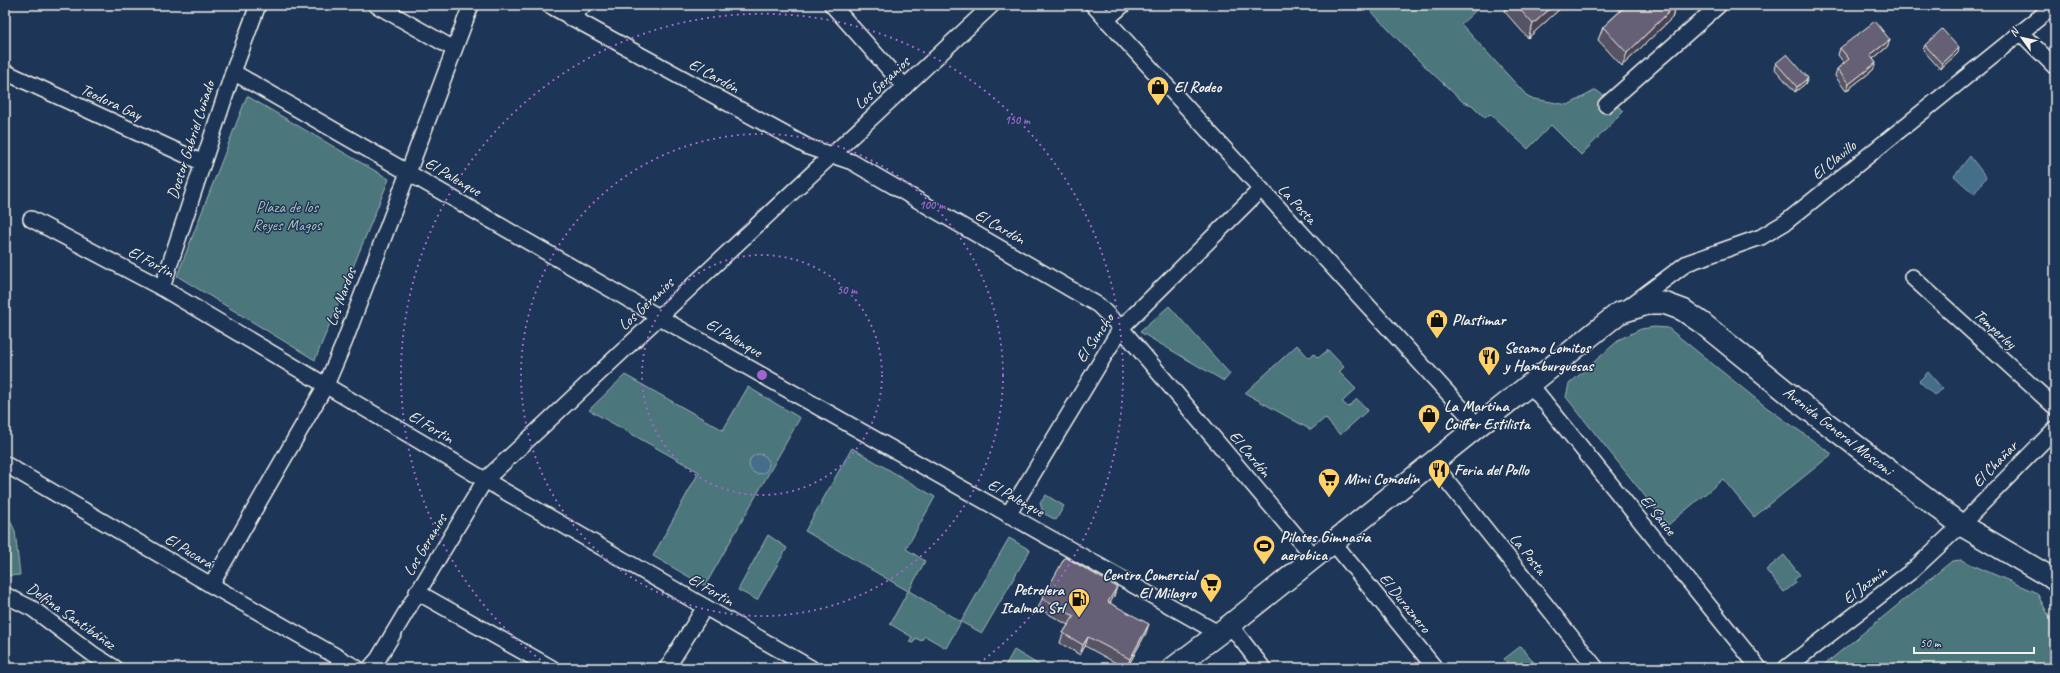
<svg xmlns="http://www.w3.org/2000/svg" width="2060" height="673" font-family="Caveat,sans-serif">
<rect width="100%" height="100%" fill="#1d3557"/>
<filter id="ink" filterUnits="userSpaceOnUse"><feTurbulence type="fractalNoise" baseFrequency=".025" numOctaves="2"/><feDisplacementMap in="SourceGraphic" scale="8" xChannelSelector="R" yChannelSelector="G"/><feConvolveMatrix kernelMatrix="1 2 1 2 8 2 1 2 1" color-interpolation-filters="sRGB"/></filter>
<g filter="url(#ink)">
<g fill="#4c767b" stroke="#a0b4b2">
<polygon points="1365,5 1482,5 1461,24 1529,98 1568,105 1596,90 1624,111 1581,155 1551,125 1528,149 1490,114 1485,118 1472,105 1463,102 1411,53"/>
<polygon points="247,96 389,179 315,360 177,276"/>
<polygon points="1169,306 1230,374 1224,381 1140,332"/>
<polygon points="1654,327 1668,328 1766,407 1832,454 1754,517 1723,479 1668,525 1566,397 1569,384 1620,339 1641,329"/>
<polygon points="1297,345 1309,358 1314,354 1318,358 1328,350 1344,367 1339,372 1356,389 1342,402 1348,407 1357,399 1368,410 1340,435 1325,418 1311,430 1245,393"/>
<polygon points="625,375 723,430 748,387 800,418 705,586 653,556 699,472 589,410"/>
<polygon points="852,448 935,497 906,549 925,561 909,591 961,622 1009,538 1030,550 982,633 961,622 946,648 925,636 921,641 916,638 913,643 909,642 912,637 890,624 908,591 805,531"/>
<polygon points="1046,495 1064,506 1056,520 1043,513 1040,503"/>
<polygon points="5,509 15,531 20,575 5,576"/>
<polygon points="768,535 787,548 757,600 738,590"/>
<polygon points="1784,555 1800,575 1794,580 1796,583 1784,592 1766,570"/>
<polygon points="1961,560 2037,593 2055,628 2055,668 1820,668 1952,561"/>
<polygon points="1521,646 1536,665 1531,668 1511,668 1504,659"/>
<polygon points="1014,650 1044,668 1004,668"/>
</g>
<g fill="#446e8b" stroke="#8aa2b0">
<polygon points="1970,156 1986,177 1974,194 1954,176"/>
<polygon points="1928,372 1943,389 1934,395 1919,381"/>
<circle cx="759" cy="464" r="10"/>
</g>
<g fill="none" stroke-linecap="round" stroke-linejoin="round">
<g stroke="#f4f1e8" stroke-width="18">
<g id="minor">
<polyline points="376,5 454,49"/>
<polyline points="549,5 808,147 852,162 1098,305 1121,328 1314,557"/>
<polyline points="832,5 905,87"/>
<polyline points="1093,5 1477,425"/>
<polyline points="570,18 584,5"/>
<polyline points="1106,20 1123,5"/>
<polyline points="2020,32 2055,67"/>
<polyline points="5,72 203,163"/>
<polyline points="233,72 659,317 1218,633"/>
<polyline points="1606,105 1719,5"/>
<polyline points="31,219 162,288 485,480 811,668"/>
<polyline points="1912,277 2055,407"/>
<polyline points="162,288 233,72 258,5"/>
<polyline points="1631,305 1687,263 1761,237 1786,222 2055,5"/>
<polyline points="1530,384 1759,668"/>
<polyline points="1432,462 1596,668"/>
<polyline points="5,464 211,585 357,668"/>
<polyline points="1008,515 1121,328 1260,190"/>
<polyline points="1333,542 1435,668"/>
<polyline points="211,585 326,385 344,343 471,5"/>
<polyline points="417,592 552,668"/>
<polyline points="5,595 33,609 94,655 115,668"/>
<polyline points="1230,625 1263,668"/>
<polyline points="370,668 378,659 485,480 992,5"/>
<polyline points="667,668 705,607"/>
<polyline points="1786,668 1913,570 1961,525 2055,429"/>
</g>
</g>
<g stroke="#f4f1e8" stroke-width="24">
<polyline id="secondary" points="1173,668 1230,625 1619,313 1650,303 1664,303 1683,310 1702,323 1809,410 1961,525 2055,580"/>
</g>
<use href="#minor" stroke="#1d3557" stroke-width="15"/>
<use href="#secondary" stroke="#1d3557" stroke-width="21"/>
</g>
<g fill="#575365" stroke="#f4f1e8">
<polygon points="1506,5 1564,5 1528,38 1504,11"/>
<polygon points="1615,5 1677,5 1672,18 1622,66 1598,40 1603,27 1620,11"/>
<polygon points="1890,40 1887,47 1873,59 1876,63 1873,70 1846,91 1835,76 1837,69 1844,63 1838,55 1840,48"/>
<polygon points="1925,45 1958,53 1940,69 1923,50"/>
<polygon points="1776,63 1806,83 1795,92 1774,68"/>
<polygon points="1114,596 1110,603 1146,633 1127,668 1125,668 1085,646 1080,655 1060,643 1063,633 1068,625 1038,608 1042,599"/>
</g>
<g fill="#474352" stroke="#f4f1e8">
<polygon points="1554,5 1564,5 1528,38 1533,24"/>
<polygon points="1676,5 1672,18 1622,66 1627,53"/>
<polygon points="1890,40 1887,47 1868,63 1870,55"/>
<polygon points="1959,48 1958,53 1940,69 1942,64"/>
<polygon points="1876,63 1873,70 1846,91 1849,84"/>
<polygon points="1808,78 1806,83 1795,92 1797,87"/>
<polygon points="1117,587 1114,596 1105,612 1108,602"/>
<polygon points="1149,624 1146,633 1127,668 1130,659"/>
<polygon points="1088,637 1085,646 1080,655 1083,645"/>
</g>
<g fill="#656075" stroke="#f4f1e8">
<polygon points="1516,5 1554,5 1533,24"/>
<polygon points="1627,5 1676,5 1627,53 1603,27"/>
<polygon points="1875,21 1890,40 1870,55 1876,63 1849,84 1837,69 1849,59 1840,48"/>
<polygon points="1942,29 1959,48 1942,64 1925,45"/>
<polygon points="1787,54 1808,78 1797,87 1776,63"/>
<polygon points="1065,557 1117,587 1108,602 1149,624 1130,659 1088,637 1083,645 1063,633 1074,616 1042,599"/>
</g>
</g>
<g fill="none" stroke="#9f67cb" stroke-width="2" stroke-dasharray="2 4">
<circle cx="762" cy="375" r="120"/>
<circle cx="762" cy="375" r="241"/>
<path d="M550 667A361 361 0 1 1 974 667"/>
</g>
<defs>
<g id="shop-pin" transform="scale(1.15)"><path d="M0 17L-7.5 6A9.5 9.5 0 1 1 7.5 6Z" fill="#ffd166" stroke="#1d3557"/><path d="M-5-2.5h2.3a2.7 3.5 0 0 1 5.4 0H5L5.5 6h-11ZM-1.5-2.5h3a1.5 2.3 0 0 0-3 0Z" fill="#111"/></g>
<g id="restaurant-pin" transform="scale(1.15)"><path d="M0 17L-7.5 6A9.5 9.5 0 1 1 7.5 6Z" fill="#ffd166" stroke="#1d3557"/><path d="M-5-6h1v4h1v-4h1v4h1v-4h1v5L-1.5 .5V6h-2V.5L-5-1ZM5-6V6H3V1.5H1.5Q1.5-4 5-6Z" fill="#111"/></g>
<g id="supermarket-pin" transform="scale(1.15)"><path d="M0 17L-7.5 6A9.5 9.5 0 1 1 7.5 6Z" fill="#ffd166" stroke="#1d3557"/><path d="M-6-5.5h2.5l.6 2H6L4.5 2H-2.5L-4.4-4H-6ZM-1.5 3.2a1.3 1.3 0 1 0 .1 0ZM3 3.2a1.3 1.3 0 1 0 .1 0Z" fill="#111"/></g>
<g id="stadium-pin" transform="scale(1.15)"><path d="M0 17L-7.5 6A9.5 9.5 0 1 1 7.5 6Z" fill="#ffd166" stroke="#1d3557"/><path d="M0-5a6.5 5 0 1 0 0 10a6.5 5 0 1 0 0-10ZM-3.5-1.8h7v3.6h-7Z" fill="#111"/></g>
<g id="fuel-pin" transform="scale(1.15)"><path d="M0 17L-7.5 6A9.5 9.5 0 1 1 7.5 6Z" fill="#ffd166" stroke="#1d3557"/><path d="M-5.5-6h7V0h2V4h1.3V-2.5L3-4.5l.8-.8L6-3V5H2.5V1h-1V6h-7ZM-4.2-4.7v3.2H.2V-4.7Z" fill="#111"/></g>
</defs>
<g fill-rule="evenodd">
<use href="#shop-pin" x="1158" y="87"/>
<use href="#shop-pin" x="1437" y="320"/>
<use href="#restaurant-pin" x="1489" y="357"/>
<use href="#shop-pin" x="1429" y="415"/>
<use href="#restaurant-pin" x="1439" y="470"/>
<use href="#supermarket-pin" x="1329" y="479"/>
<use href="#stadium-pin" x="1264" y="546"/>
<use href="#supermarket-pin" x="1211" y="584"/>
<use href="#fuel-pin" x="1079" y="599"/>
</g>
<g text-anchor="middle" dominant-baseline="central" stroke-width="3" stroke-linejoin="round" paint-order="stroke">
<g font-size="16" fill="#f4f1e8" stroke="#1d3557">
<text transform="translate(714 76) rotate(29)">El Cardón</text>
<text transform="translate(882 83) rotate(-43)">Los Geranios</text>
<text transform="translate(111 102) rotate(25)">Teodora Gay</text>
<text transform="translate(191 140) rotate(-72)">Doctor Gabriel Cuñado</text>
<text transform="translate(1834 160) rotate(-39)">El Clavillo</text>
<text transform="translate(453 177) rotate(30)">El Palenque</text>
<text transform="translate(1297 204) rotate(47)">La Posta</text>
<text transform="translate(1000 227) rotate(30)">El Cardón</text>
<text transform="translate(151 262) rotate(28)">El Fortin</text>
<text transform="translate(341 297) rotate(-70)">Los Nardos</text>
<text transform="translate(646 304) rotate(-43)">Los Geranios</text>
<text transform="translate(1995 329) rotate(42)">Temperley</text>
<text transform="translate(734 338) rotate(30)">El Palenque</text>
<text transform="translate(1095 338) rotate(-56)">El Suncho</text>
<text transform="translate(431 427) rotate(31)">El Fortin</text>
<text transform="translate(1838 431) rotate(38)">Avenida General Mosconi</text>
<text transform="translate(1250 454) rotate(50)">El Cardón</text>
<text transform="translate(1995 464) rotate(-46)">El Chañar</text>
<text transform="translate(1016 498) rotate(29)">El Palenque</text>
<text transform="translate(1658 515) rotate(51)">El Sauce</text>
<text transform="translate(425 545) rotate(-59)">Los Geranios</text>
<text transform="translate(189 551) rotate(31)">El Pucará</text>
<text transform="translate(1528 554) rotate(51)">La Posta</text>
<text transform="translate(1865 585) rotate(-38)">El Jazmín</text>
<text transform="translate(711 590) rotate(30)">El Fortin</text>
<text transform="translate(1405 603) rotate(51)">El Duraznero</text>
<text transform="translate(71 616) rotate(35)">Delfina Santibáñez</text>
</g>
<g font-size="16" font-weight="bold" fill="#f4f1e8" stroke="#1d3557" text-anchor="start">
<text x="1174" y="87">El Rodeo</text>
<text x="1452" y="320">Plastimar</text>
<text x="1504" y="348">Sesamo Lomitos<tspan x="1504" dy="18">y Hamburguesas</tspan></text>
<text x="1444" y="406">La Martina<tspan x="1444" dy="18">Coiffer Estilista</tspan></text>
<text x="1454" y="470">Feria del Pollo</text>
<text x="1344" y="479">Mini Comodín</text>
<text x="1280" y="537">Pilates Gimnasia<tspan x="1280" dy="18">aerobica</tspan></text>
<text x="1196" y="575" text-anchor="end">Centro Comercial<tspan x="1196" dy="18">El Milagro</tspan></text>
<text x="1064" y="590" text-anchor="end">Petrolera<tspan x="1064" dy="18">Italmac Srl</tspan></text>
</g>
<g font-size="16" fill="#b1c0bc" stroke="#1d3557">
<text x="287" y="207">Plaza de los<tspan x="287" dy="18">Reyes Magos</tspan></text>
</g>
</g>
<circle cx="762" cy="375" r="6" fill="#9f67cb" stroke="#1d3557" stroke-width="2"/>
<g font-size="12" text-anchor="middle" font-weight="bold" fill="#9f67cb" stroke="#1d3557" stroke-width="3" stroke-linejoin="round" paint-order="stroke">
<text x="1017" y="124">150 m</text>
<text x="932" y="209">100 m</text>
<text x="847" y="294">50 m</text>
</g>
<rect width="2060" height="673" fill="none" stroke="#1d3557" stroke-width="20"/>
<rect x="10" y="10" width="2040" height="653" fill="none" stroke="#f4f1e8" stroke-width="1.5" filter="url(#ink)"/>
<g transform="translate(2022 38) rotate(303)" stroke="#1d3557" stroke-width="3" paint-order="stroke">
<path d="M0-3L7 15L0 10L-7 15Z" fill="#f4f1e8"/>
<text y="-6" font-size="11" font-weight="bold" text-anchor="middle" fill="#f4f1e8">N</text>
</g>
<path d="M1914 647v6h120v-6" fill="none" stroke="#f4f1e8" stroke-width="2"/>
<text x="1920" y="647" font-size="12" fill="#f4f1e8" stroke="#1d3557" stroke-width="3" paint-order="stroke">50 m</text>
</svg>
